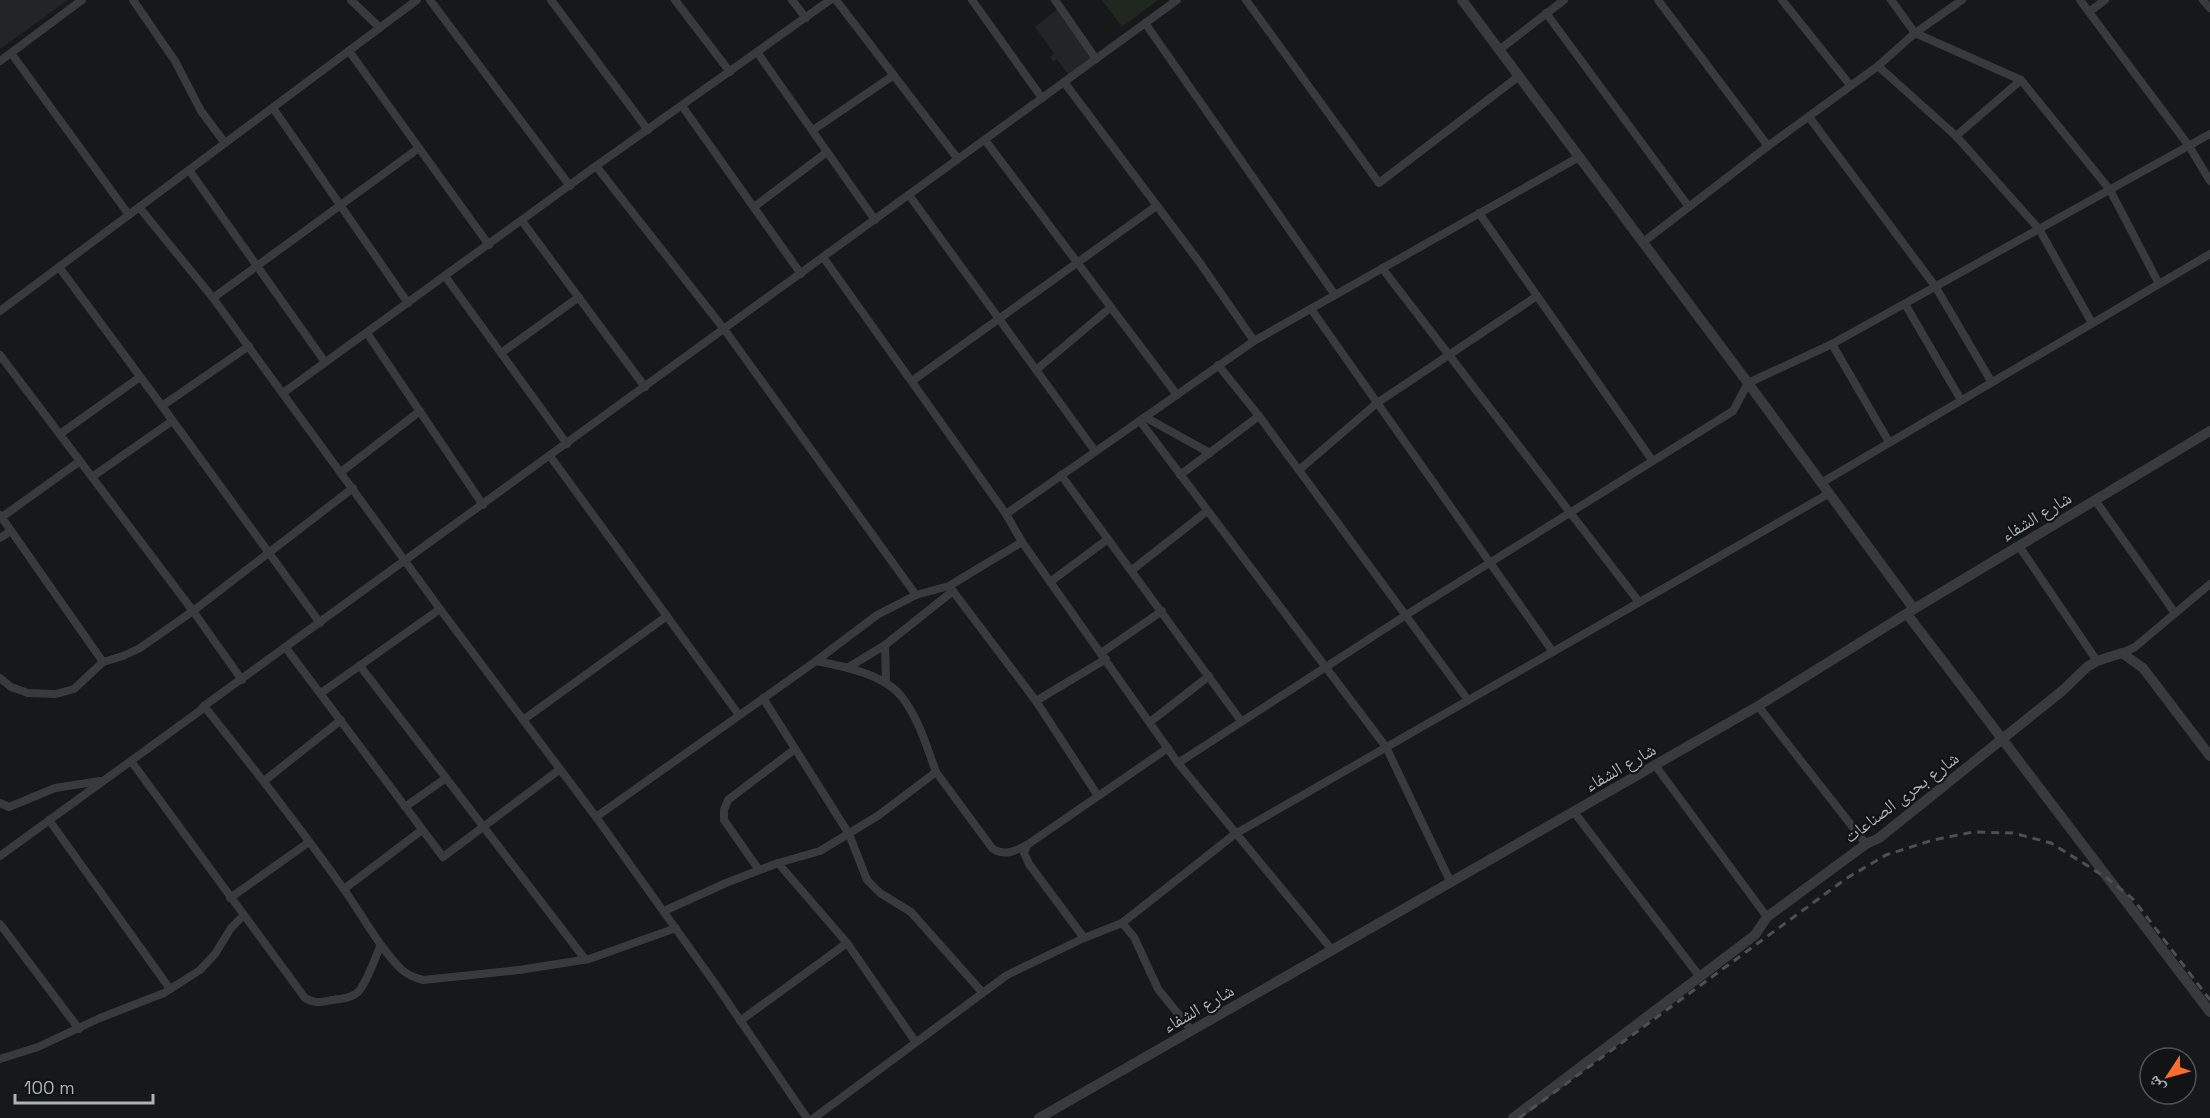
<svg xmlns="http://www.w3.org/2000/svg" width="2210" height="1118" font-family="'Space Grotesk','Noto Naskh Arabic',sans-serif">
<rect width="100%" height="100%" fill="#171819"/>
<g fill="#232426">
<polygon points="0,0 68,0 0,49"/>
<polygon points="1059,8 1096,58 1070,77 1057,59 1053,61 1050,57 1054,53 1035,27"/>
</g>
<polygon fill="#20271e" points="1102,0 1158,0 1122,27"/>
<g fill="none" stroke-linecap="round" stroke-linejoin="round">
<g stroke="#383b3e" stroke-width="8">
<polyline points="133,0 175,61 201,111 225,143"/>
<polyline points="351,0 380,28"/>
<polyline points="430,0 570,186"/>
<polyline points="551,0 648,130"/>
<polyline points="675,0 730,72"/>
<polyline points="792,0 806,18"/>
<polyline points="836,0 958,159"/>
<polyline points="972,0 1042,98"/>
<polyline points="1055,0 1096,59"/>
<polyline points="1246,0 1379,183 1519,76"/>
<polyline points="1658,0 1768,146"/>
<polyline points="1782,0 1850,85"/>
<polyline points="1891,0 1915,33 2021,80 2110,190 2159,284"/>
<polyline points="2080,0 2189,146 2210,181"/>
<polyline points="2203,0 2210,8"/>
<polyline points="2089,12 2105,0"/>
<polyline points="1546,13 1689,207"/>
<polyline points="1145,23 1335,295"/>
<polyline points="1499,50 1564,0"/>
<polyline points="349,51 489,245"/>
<polyline points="757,52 875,220"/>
<polyline points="11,53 129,215"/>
<polyline points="0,61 82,0"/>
<polyline points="1878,66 1956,136 2039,229 2092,323"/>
<polyline points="1064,82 1200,263 1254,341"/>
<polyline points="682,106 801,274"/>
<polyline points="273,108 408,303"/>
<polyline points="1809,117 1935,286 1991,381"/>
<polyline points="813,130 894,75"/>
<polyline points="1956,136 2021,80"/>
<polyline points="985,140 1177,395"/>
<polyline points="596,166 724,329 916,595"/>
<polyline points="189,170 325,362"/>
<polyline points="909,195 1095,451"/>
<polyline points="139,207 213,298 440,609 596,817 716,985 807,1118"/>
<polyline points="754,207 827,152"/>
<polyline points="1479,213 1652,460"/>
<polyline points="522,221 645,387"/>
<polyline points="1642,243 1768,146 1878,66 1915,33 1962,0"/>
<polyline points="823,257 1006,514 1022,542 1178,763 1333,951"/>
<polyline points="59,267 162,406 320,623"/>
<polyline points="1382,268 1639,602"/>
<polyline points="445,276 567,444"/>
<polyline points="213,298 419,148"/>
<polyline points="1905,304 1961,400"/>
<polyline points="1311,309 1553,652"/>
<polyline points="0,311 417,0"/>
<polyline points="367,333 483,505"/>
<polyline points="1832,344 1889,442"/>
<polyline points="501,353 579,297"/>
<polyline points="0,355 193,611 242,680"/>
<polyline points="1218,365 1259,416 1468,700"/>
<polyline points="1036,370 1111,307"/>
<polyline points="912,381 1155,207"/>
<polyline points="283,393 596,166 830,0"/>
<polyline points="162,406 249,346"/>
<polyline points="1145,417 1210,453"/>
<polyline points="1140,421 1386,747 1451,883"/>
<polyline points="60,434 140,377"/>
<polyline points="550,456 739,715"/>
<polyline points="1299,470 1377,403 1537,296"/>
<polyline points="341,472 420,411"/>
<polyline points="1061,475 1241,721"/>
<polyline points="1180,475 1259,416"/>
<polyline points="92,477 172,421"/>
<polyline points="1821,483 2210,254"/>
<polyline points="2095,500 2175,613"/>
<polyline points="1006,514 1254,341 1579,157"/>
<polyline points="0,515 103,662"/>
<polyline points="2,517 80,461"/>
<polyline points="0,538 11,531"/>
<polyline points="2019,546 2097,661"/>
<polyline points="1132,570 1207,511"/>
<polyline points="1050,582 1108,539"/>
<polyline points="949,586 1036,701"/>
<polyline points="885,645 886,683"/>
<polyline points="286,648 443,857 559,770"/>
<polyline points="1101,653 1162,611"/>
<polyline points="2122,653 2135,647 2210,584"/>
<polyline points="360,666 585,959"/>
<polyline points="849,667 885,645 953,591"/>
<polyline points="0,678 11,687 28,693 56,694 74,689 103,662 123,656 140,648 193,611 353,488"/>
<polyline points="321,693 440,609"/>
<polyline points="763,698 849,834 867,880 880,893 911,912 982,992"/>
<path d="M204 706C252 766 299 826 343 888 363 916 378 946 402 970 408 975 415 978 423 980L519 970 589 959 676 928"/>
<polyline points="1758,706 1866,844"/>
<polyline points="523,720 667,616"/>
<polyline points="1150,722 1209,676"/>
<path d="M131 761 305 998C315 1004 321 1002 332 1000 340 999 352 998 358 992 367 983 375 957 381 945"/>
<polyline points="1178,763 1406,615 1733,411 1748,383 1832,344 2210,134"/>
<polyline points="1655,765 1767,917"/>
<path d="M936 772 992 848C1004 857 1015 851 1027 845L1168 748"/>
<polyline points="264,781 341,720"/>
<polyline points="1098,796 1036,701 1106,659"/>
<polyline points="0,803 9,807 55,788 100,781"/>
<polyline points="405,807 446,778"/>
<polyline points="1574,812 1700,977"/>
<polyline points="596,817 816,661 877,615 916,595 949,586 1022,542"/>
<polyline points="49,820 170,989"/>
<polyline points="1027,845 1024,853 1029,864 1084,938"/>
<polyline points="0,856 201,710 204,706 1177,0"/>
<polyline points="778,863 847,943 915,1041"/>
<polyline points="759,870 724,820 724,810 728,800 795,749"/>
<polyline points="344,889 422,830"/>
<polyline points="230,898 309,842"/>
<path d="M664 911 726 883 778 863 820 851 879 815 936 772C927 747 918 717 901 696 883 674 843 666 816 661"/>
<polyline points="1122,923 1235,834 1828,494"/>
<polyline points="0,924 79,1029"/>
<polyline points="740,1021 847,943"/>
<polyline points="0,1059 38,1047 100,1018 164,993 200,970 215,954 231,928 243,916"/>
<polyline points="814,1118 1007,975 1084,938 1122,923 1134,937 1158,989 1192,1031"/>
</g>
<g stroke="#383b3e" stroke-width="10">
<polyline points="1462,0 1748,383 1914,609"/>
<polyline points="1907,614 2210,1012"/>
<polyline points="1039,1118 1758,706 1914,609 2210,431"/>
<polyline points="1513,1118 1755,935 1767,917 1866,844 1879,838 2062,691 2087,667 2097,661 2122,653 2143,668 2210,756"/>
</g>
<polyline stroke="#4a5053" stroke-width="3" stroke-dasharray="8 6" stroke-linecap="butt" points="1519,1118 1847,878 1886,855 1933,840 1973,832 2013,833 2051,843 2107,878 2133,899 2210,1000"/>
</g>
<g text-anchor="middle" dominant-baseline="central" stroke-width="4.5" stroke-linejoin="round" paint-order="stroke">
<g font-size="18" fill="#a8b4ba" stroke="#121314">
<text transform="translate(2036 516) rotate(-31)">شارع الشفاء</text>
<text transform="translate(1620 767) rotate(-30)">شارع الشفاء</text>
<text transform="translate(1901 797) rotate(-37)">شارع بحرى الصناعات</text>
<text transform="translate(1198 1008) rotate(-30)">شارع الشفاء</text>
</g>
</g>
<g transform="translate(2168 1076) rotate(234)"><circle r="28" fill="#121314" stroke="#4e5356" stroke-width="1.5"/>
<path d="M0-4.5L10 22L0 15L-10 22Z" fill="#fd6e2b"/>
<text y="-9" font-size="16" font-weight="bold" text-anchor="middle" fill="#a8b4ba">ش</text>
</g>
<path d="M15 1094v9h138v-9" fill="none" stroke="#a8b4ba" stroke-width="3"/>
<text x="24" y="1094" font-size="18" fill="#a8b4ba" stroke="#121314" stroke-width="4.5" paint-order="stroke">100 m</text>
</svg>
